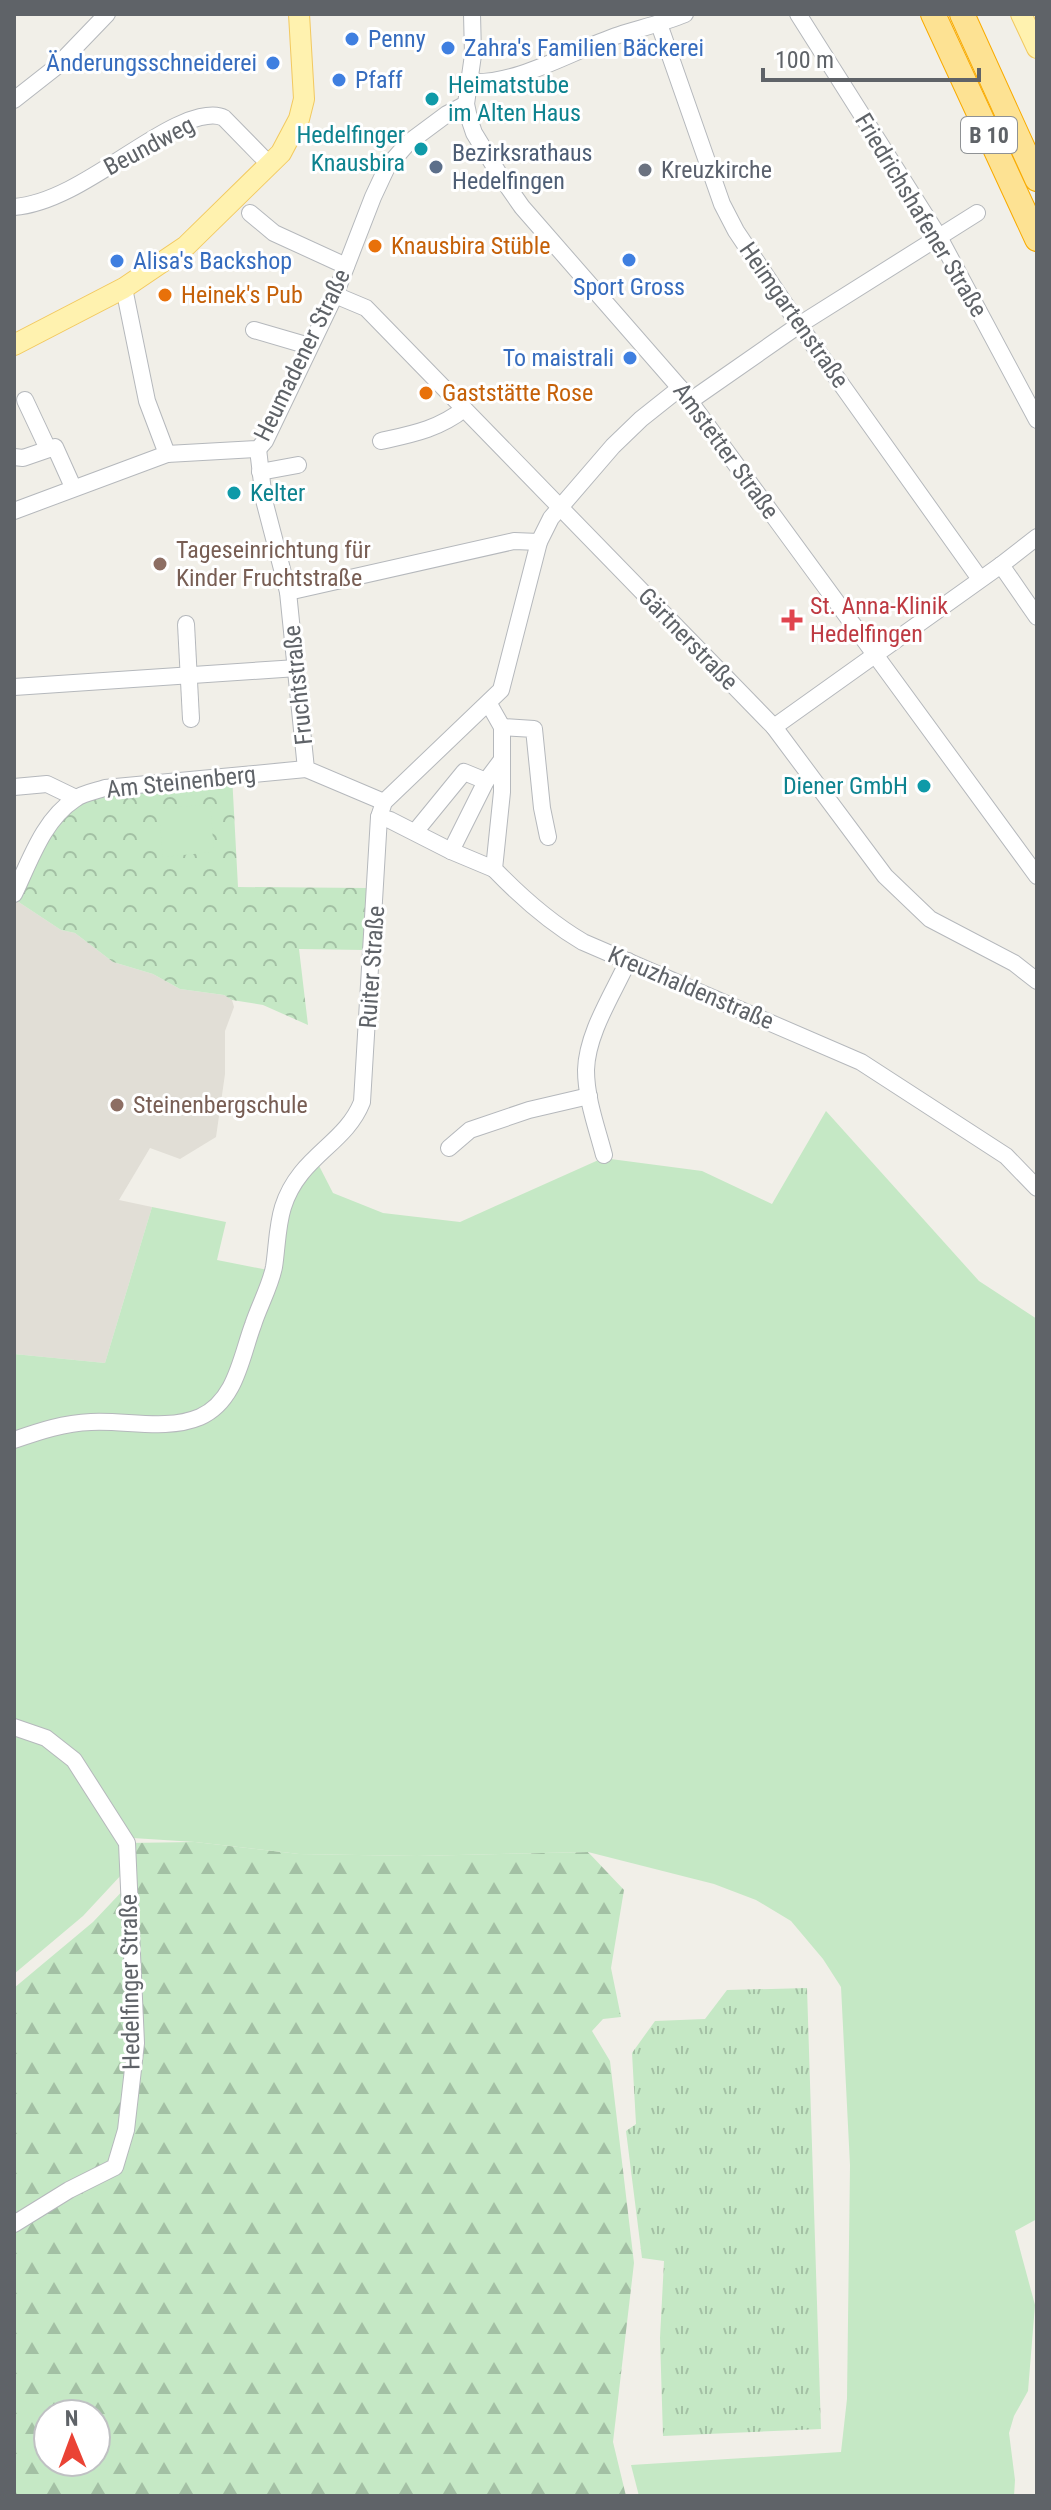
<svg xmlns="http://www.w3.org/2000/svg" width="1051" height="2510" font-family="'Roboto Condensed',sans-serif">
<defs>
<pattern id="grass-tufts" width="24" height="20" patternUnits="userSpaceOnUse" patternTransform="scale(2)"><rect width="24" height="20" fill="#c5e8c5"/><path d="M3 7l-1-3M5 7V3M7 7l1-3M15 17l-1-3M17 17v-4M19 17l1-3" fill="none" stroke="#a3c0a4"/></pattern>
<pattern id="forest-firs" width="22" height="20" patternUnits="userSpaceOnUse" patternTransform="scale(2)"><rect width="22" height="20" fill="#c5e8c5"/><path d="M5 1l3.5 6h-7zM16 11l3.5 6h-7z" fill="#a3c0a4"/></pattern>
<pattern id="park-crowns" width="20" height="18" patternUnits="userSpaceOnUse" patternTransform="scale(2)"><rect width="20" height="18" fill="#c5e8c5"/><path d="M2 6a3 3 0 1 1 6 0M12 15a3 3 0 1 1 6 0" fill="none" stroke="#a3c0a4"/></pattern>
</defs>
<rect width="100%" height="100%" fill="#f1efe8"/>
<polygon fill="#e1ded6" points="14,899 61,930 75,933 113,962 153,974 180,989 224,995 232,1000 234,1007 225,1031 225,1074 216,1137 180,1159 150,1148 119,1200 152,1207 105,1363 14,1354"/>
<polygon fill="url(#grass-tufts)" points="807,1988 821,2429 663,2436 660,2338 664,2261 642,2258 626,2131 636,2124 632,2053 655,2021 705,2019 727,1990"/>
<path fill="url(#forest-firs)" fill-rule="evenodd" d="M195 1842 299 1854 417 1856 588 1852 624 1890 611 1968 621 2017 603 2019 592 2031 610 2061 634 2263 613 2442 626 2496H14V1988L93 1922 129 1884 127 1843ZM48 2414H96V2462H48Z"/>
<polygon fill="url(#park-crowns)" points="232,775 238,887 367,888 364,950 299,949 308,1025 263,1005 232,1000 224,995 180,989 153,974 113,962 75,933 61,930 14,899 20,882 76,798"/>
<g fill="#c5e8c5">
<polygon points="210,804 214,852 163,857 159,809"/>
<polygon points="826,1111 979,1281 1037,1319 1037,2219 1015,2231 1035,2305 1028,2391 1014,2416 1009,2433 1015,2480 1014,2496 639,2496 631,2465 841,2452 847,2399 850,2165 841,1987 823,1959 791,1921 756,1900 714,1884 588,1852 417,1856 299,1854 195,1842 117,1837 123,1873 83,1916 14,1974 14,1354 105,1363 152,1207 226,1222 217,1260 273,1271 282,1208 314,1156 333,1193 383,1213 460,1222 603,1158 702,1171 772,1204"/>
</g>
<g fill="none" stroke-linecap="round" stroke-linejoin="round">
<g stroke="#b5b8bc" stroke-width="18">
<g id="minor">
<polyline points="472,14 473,55 466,104 469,118 474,133 499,174 522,207 680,388 1037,876"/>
<polyline points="798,14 939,237 1037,420"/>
<polyline points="659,24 722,204 736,231 799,325 980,579"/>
<path d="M470 82C518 85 573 50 619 35 641 28 663 23 685 14"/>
<polyline points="14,100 56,67 107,14"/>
<path d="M14 207C68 203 128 149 176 126 188 120 212 111 224 118L270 165"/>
<polyline points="250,213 274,233 346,266"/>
<polyline points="124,288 147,401 167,454"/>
<polyline points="335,295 366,308 774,727 885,876 930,919 1014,963 1037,981"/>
<polyline points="254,330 309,346"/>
<polyline points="25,400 48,449"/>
<polyline points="690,401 799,325 977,213"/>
<path d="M381 441C412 434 439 429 464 409"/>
<polyline points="258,449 264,500 288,592 306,769 384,802"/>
<polyline points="14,457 23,458 55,447 73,487"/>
<polyline points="260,472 298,465"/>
<polyline points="14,511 167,454 258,449 265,441 335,295 373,197 387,167 408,143 447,114 466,104"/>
<polyline points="1001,565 1037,617"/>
<polyline points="288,592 514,541 539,542"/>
<polyline points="186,624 191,719"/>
<polyline points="14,687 297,668"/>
<path d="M489 704 502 727V792L494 869C521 897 549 922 583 942L861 1062 1006 1156 1037 1188"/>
<polyline points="502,727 534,729 542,808 548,837"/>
<polyline points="774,727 1001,565 1037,537"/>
<polyline points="14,787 47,784 76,798"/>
<polyline points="379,817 390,820 451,851 494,869"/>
<polyline points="415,832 464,772 486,781"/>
<polyline points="451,851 486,781 501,761"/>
<path d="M14 894C30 861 43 820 75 799 83 793 96 791 105 788L306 769"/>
<polyline points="449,1148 470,1130 529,1110 589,1096"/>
<path d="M604 1155C597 1128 586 1099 586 1070 587 1033 613 994 628 961"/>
<path d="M14 1440C40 1431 64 1423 91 1422 126 1420 167 1431 200 1417 236 1401 241 1357 253 1325 259 1306 270 1287 274 1267 277 1248 277 1226 283 1207 299 1156 345 1145 362 1102L379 817 384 802 501 690 539 542 551 518 613 446 641 419 680 388"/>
<polyline points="14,1727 46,1738 74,1760 127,1843 136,2043 126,2130 115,2167 69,2190 14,2224"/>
</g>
</g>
<g stroke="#f2c960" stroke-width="22">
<g id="major">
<polyline points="1021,14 1037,48"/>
<polyline points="14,345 124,288 186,246 281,153 299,119 304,99 299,14"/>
</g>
</g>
<g stroke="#f9ab00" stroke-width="26">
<g id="highway">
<polyline points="933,14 1037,239"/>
<polyline points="962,14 1037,179"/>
</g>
</g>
<use href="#minor" stroke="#fff" stroke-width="16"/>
<use href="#major" stroke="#fff2af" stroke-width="20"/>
<use href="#highway" stroke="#fde293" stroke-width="24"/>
</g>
<g fill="#3f7fe0" stroke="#fff" stroke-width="3">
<circle cx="352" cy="39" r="8"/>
<circle cx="448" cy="48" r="8"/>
<circle cx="273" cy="63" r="8"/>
<circle cx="339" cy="80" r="8"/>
<circle cx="629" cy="260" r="8"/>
<circle cx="117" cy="261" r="8"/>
<circle cx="630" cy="358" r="8"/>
</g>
<g fill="#0f9aa8" stroke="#fff" stroke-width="3">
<circle cx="432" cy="99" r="8"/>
<circle cx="421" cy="149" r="8"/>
<circle cx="234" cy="493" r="8"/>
<circle cx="924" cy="786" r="8"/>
</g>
<circle fill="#5c6f8a" stroke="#fff" stroke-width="3" cx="436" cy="167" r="8"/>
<circle fill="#6b7280" stroke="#fff" stroke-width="3" cx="645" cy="170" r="8"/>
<g fill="#e8710a" stroke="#fff" stroke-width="3">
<circle cx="375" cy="246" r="8"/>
<circle cx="165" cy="295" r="8"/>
<circle cx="426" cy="393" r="8"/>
</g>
<g fill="#8d6e63" stroke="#fff" stroke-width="3">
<circle cx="160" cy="564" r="8"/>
<circle cx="117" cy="1105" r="8"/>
</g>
<path fill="#e0444e" stroke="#fff" stroke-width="3" d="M788 608h8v8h8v8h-8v8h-8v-8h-8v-8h8z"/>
<g text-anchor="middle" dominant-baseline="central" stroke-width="6" stroke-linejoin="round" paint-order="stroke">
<rect fill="#fff" stroke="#8f9295" stroke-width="2" x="961" y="117" width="56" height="36" rx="6"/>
<g font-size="22" font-weight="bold" fill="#5f6368">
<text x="989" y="135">B 10</text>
</g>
<g font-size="24" fill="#366cbe" stroke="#fff" text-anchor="start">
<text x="368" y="39">Penny</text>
<text x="464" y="48">Zahra's Familien Bäckerei</text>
<text x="257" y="63" text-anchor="end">Änderungsschneiderei</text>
<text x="355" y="80">Pfaff</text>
<text x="133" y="261">Alisa's Backshop</text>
<text x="629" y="287" text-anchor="middle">Sport Gross</text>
<text x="614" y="358" text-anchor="end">To maistrali</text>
</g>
<g font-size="24" fill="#0d838f" stroke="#fff" text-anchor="start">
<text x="448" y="85">Heimatstube<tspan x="448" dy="28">im Alten Haus</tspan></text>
<text x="405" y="135" text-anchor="end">Hedelfinger<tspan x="405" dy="28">Knausbira</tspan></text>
<text x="250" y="493">Kelter</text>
<text x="908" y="786" text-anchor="end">Diener GmbH</text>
</g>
<g font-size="24" fill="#5f6368" stroke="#fff">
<text transform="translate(149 146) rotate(-28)">Beundweg</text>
<text transform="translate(921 215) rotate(59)">Friedrichshafener Straße</text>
<text transform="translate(794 315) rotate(55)">Heimgartenstraße</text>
<text transform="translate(302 355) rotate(-64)">Heumadener Straße</text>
<text transform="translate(726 451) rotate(54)">Amstetter Straße</text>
<text transform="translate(688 639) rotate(46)">Gärtnerstraße</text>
<text transform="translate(298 685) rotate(-96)">Fruchtstraße</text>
<text transform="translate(181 782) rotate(-6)">Am Steinenberg</text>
<text transform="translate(372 967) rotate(-86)">Ruiter Straße</text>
<text transform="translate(691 988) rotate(23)">Kreuzhaldenstraße</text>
<text transform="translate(130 1982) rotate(-91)">Hedelfinger Straße</text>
</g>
<g font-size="24" fill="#4e5e75" stroke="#fff" text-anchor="start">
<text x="452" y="153">Bezirksrathaus<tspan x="452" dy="28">Hedelfingen</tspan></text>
</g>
<g font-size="24" fill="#5b616d" stroke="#fff" text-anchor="start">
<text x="661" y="170">Kreuzkirche</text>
</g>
<g font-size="24" fill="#c56008" stroke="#fff" text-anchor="start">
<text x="391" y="246">Knausbira Stüble</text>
<text x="181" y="295">Heinek's Pub</text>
<text x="442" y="393">Gaststätte Rose</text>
</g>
<g font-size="24" fill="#785e54" stroke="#fff" text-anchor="start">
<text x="176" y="550">Tageseinrichtung für<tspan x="176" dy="28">Kinder Fruchtstraße</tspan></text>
<text x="133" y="1105">Steinenbergschule</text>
</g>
<g font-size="24" fill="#be3a42" stroke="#fff" text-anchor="start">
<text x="810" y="606">St. Anna-Klinik<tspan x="810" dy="28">Hedelfingen</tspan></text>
</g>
</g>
<rect width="1051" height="2510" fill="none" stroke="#5f6368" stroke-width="32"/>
<g transform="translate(72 2438) rotate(359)"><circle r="38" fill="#ffffff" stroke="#bfc1c3" stroke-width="2"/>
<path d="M0-6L14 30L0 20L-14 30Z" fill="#ea4335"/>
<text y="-12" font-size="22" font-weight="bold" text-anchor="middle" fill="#5f6368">N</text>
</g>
<path d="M763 68v12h216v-12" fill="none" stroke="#5f6368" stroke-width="4"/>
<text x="775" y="68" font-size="24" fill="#5f6368" stroke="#ffffff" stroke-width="6" paint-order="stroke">100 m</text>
</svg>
